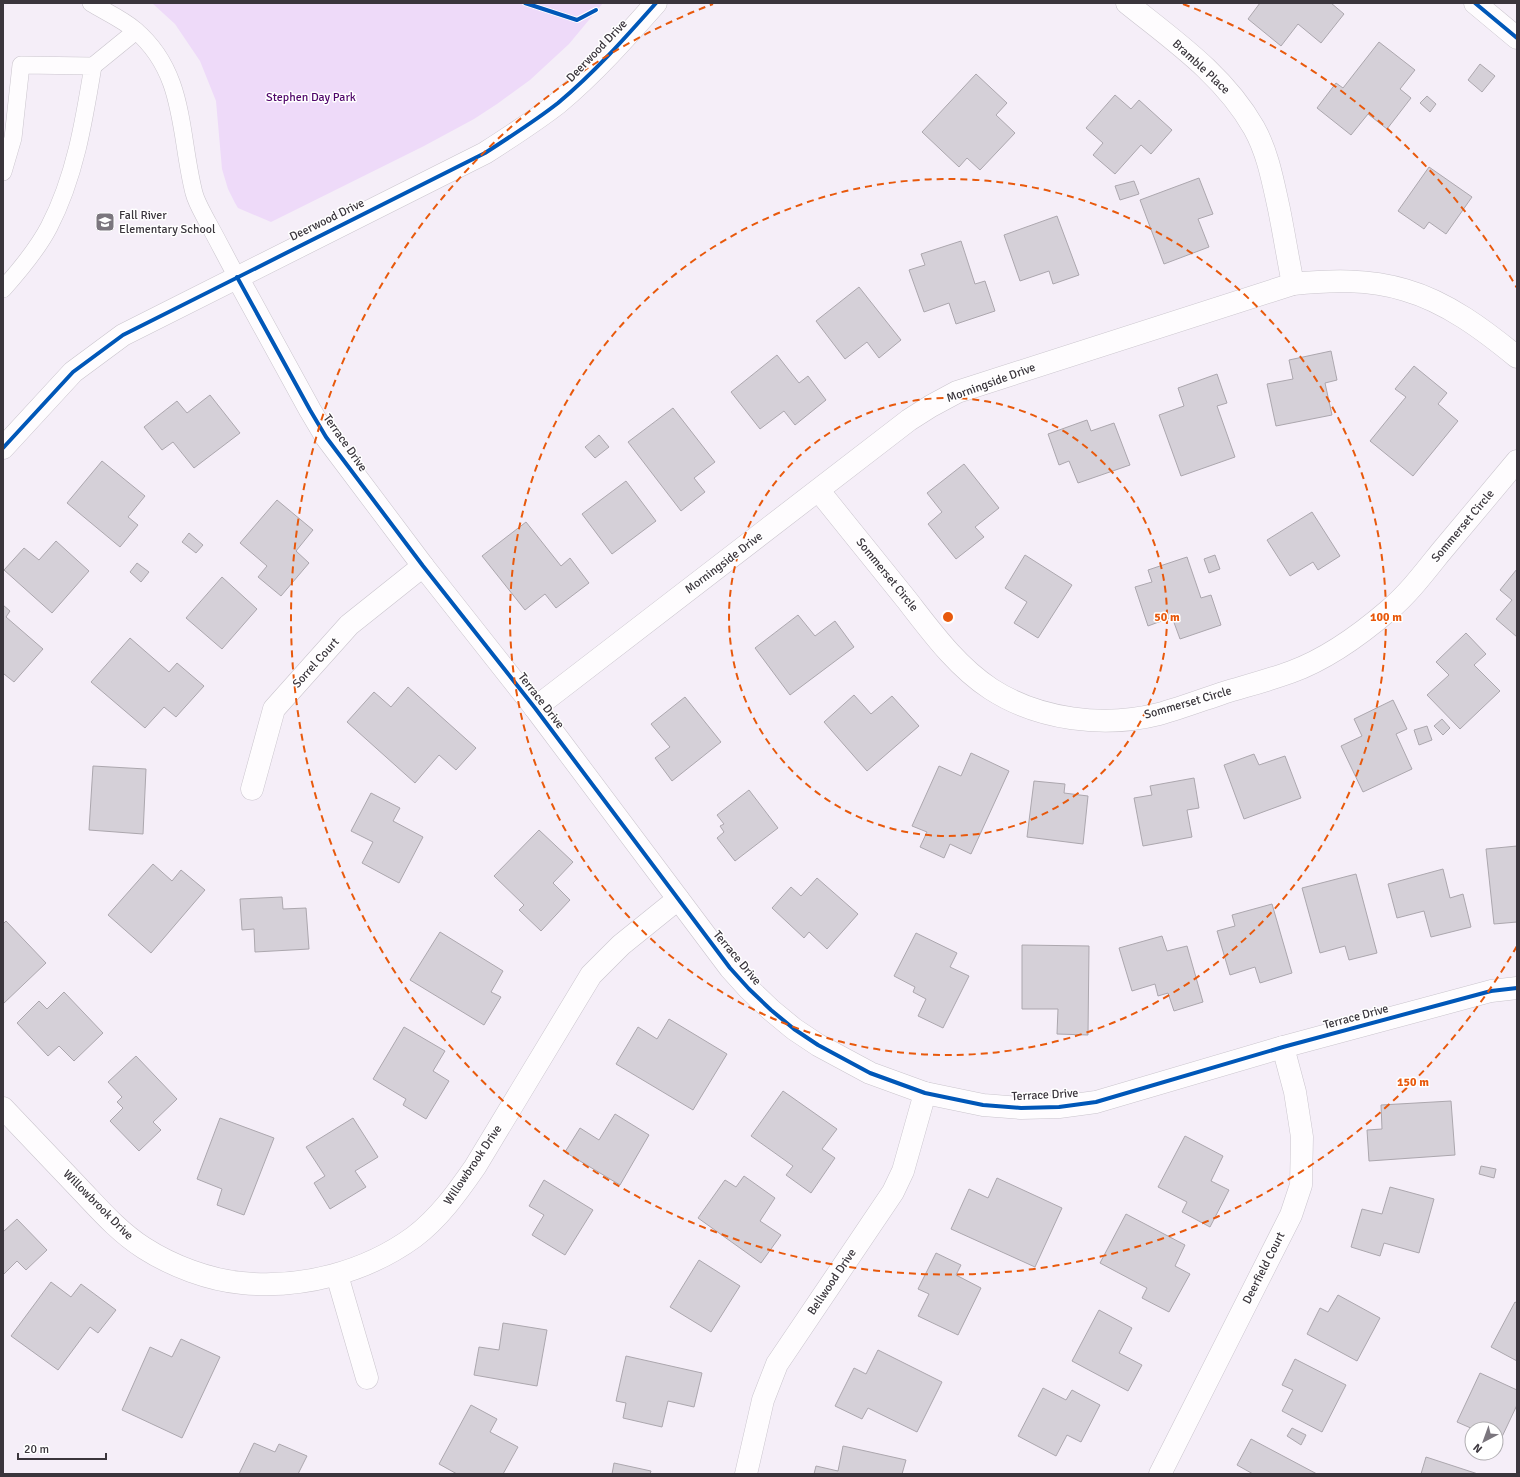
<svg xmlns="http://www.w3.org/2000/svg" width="1520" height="1477" font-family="Signika,sans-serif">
<rect width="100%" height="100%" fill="#f5eef8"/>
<polygon fill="#eedaf9" points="152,3 603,3 569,44 530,80 497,104 474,119 424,146 271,222 238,208 235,203 228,189 222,169 216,101 200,61 175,24"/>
<g fill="#d5d0d8" stroke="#aca7ae">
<polygon points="1260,3 1331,3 1344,14 1321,43 1298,24 1281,46 1248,19"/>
<polygon points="1379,42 1415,70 1400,89 1411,98 1387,129 1368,114 1351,135 1317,108 1336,83 1343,88"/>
<polygon points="1480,64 1495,76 1482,92 1468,80"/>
<polygon points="976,74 1007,103 996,115 1015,133 980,170 967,158 959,167 922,132"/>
<polygon points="1115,95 1131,109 1139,100 1172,130 1151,154 1141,145 1115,174 1093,155 1103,143 1086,128"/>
<polygon points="1427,96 1436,104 1430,112 1420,103"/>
<polygon points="1429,167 1472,197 1446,234 1429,222 1424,229 1398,211"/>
<polygon points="1199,178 1213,214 1198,219 1209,247 1164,264 1140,200"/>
<polygon points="1134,181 1139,194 1120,200 1115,186"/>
<polygon points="1057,216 1079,275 1053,284 1049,271 1020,281 1004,235"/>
<polygon points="961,241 975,284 985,281 995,311 956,324 949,303 924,312 909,270 925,265 921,254"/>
<polygon points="859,287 901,340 879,358 867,342 845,359 816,321"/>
<polygon points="1331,351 1337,380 1325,383 1332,415 1276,426 1267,384 1293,379 1289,360"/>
<polygon points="777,355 799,383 808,376 826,400 795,425 784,411 760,429 731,392"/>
<polygon points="1414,366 1447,393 1438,404 1458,421 1413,476 1370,441 1406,397 1395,389"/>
<polygon points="1217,374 1227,403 1217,406 1235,457 1181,476 1159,415 1184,406 1178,388"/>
<polygon points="210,395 240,433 194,468 173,442 162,450 144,427 177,401 187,413"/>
<polygon points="673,408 715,462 694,478 705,492 681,511 628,442"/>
<polygon points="1087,420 1091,431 1114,423 1130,465 1078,483 1069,461 1059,465 1048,434"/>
<polygon points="599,435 609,447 595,458 585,447"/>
<polygon points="102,461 145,496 128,517 138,525 120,547 67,503"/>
<polygon points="964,464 999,508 975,527 984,537 956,559 928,524 942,512 927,493"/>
<polygon points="626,481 656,521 612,554 582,514"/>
<polygon points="277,500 313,530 296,551 309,563 281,596 258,577 267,566 240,543"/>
<polygon points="1312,512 1340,556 1318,570 1313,562 1290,576 1267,540"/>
<polygon points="526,522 561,566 570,558 589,583 556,608 545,594 525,610 482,556"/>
<polygon points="189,533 203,545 196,553 182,542"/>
<polygon points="56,541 89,571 52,613 4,570 24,548 39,560"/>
<polygon points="1025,555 1072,585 1038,638 1014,623 1027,602 1005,588"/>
<polygon points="1215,555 1220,569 1209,573 1204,559"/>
<polygon points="1187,557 1201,598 1211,595 1221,625 1180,639 1172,617 1148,626 1135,587 1152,582 1148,570"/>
<polygon points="137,563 149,572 141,582 130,572"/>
<polygon points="1517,569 1517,637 1496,619 1512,600 1500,590"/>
<polygon points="222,577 257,609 222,649 186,618"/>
<polygon points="3,605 10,611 6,617 43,649 14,682 4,674 3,675"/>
<polygon points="798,615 815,636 835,621 854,647 790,695 755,648"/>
<polygon points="1466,633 1486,654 1474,665 1500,691 1460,729 1427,695 1449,675 1436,662"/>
<polygon points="130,638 169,672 177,663 204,686 176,717 164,707 145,728 91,682"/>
<polygon points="408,687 476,748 456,770 439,755 415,783 347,722 374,692 391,707"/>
<polygon points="854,695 871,714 892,696 919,726 867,771 824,722"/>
<polygon points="685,697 721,742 672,781 655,758 670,747 651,724"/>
<polygon points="1393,700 1407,729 1396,734 1412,769 1363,792 1341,746 1362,736 1354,719"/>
<polygon points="1442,719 1450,728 1443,735 1434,726"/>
<polygon points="1427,726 1432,740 1419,745 1414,730"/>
<polygon points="971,753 1009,771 971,854 950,844 944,858 920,847 927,832 912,826 939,766 961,776"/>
<polygon points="1254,754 1259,765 1285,756 1301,798 1244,819 1224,765"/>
<polygon points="93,766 146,769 143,834 89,830"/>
<polygon points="1194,778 1199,808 1187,810 1192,837 1143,846 1134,798 1152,795 1150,786"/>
<polygon points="1034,781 1065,784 1064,793 1088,796 1083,844 1027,837"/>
<polygon points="749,790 778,828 735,861 717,838 724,832 720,826 724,824 717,815"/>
<polygon points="371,793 400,808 393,821 423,837 399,883 362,863 373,842 351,831"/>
<polygon points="539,830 573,862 553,883 570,900 541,931 519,910 524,905 494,876"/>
<polygon points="1517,846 1517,922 1494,924 1486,849"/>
<polygon points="153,864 172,881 181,870 205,890 151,953 108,915"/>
<polygon points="1443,869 1450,898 1463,894 1471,927 1431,937 1424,911 1397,918 1388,884"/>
<polygon points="1356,874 1377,953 1349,960 1345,946 1320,953 1302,888"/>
<polygon points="817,878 858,914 827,949 809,932 804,938 772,908 791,887 801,896"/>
<polygon points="282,897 283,909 306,908 309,949 255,952 254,929 242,930 240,899"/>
<polygon points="1272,904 1292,973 1260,983 1255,967 1230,975 1217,931 1235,926 1232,915"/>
<polygon points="6,921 46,963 3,1004 3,924"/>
<polygon points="440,932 503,971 491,992 501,997 484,1025 410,980"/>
<polygon points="916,933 957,953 950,967 969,976 943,1028 918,1016 926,999 913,992 915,987 894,976"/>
<polygon points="1162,936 1167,951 1187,946 1203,1002 1174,1011 1168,993 1158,996 1155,984 1132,991 1119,948"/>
<polygon points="1022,945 1089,946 1088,1035 1057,1034 1058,1009 1022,1009"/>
<polygon points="64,992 103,1033 74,1061 59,1046 48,1056 17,1023 39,1001 47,1009"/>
<polygon points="669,1019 727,1054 693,1110 616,1064 638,1027 657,1039"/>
<polygon points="404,1027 445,1051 433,1071 449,1081 426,1119 403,1105 406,1099 373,1079"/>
<polygon points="136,1056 177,1099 153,1122 161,1130 139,1151 110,1121 123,1108 117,1102 122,1097 108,1082"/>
<polygon points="783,1091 837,1129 822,1149 835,1158 811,1193 786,1175 793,1166 751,1136"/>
<polygon points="1451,1101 1455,1155 1369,1161 1367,1130 1382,1129 1381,1105"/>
<polygon points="615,1114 649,1135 620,1185 565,1152 580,1128 599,1140"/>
<polygon points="220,1118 274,1138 244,1215 217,1205 222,1189 197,1179"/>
<polygon points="353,1118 378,1157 355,1171 366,1187 330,1209 314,1183 325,1176 306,1147"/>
<polygon points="1185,1136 1223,1156 1211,1181 1229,1190 1210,1227 1182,1212 1187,1202 1158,1187"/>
<polygon points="1481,1166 1496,1169 1494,1178 1479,1174"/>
<polygon points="744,1176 775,1198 760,1221 781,1235 761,1263 698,1218 725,1180 736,1187"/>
<polygon points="997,1178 1062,1208 1035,1267 951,1229 969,1189 988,1198"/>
<polygon points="544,1180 593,1210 565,1255 532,1235 544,1215 529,1206"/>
<polygon points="1390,1187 1434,1199 1419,1253 1384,1243 1380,1256 1351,1247 1362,1209 1382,1214"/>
<polygon points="1126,1214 1185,1245 1175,1266 1190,1274 1169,1312 1142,1298 1147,1288 1100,1263"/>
<polygon points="17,1219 47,1250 26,1270 17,1261 3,1275 3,1232"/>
<polygon points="936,1253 961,1265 956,1275 981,1288 958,1335 918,1316 929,1294 918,1289"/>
<polygon points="699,1260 740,1286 711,1332 670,1307"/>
<polygon points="51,1282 71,1297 81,1284 116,1310 98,1333 90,1327 58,1370 11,1336"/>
<polygon points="1338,1295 1380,1318 1357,1361 1307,1334 1320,1308 1328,1312"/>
<polygon points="1515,1302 1517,1303 1517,1361 1491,1347"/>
<polygon points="1099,1310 1132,1328 1119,1353 1142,1365 1128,1391 1072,1361"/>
<polygon points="503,1323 547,1330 537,1386 474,1375 479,1347 499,1350"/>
<polygon points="181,1339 220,1357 182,1438 122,1410 150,1347 172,1357"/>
<polygon points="878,1350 942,1382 917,1432 868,1408 862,1419 835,1406 854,1368 866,1374"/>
<polygon points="626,1356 702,1373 694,1407 668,1401 662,1427 623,1418 626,1403 616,1401"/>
<polygon points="1295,1359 1346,1385 1322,1432 1282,1411 1293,1390 1282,1385"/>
<polygon points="1480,1373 1517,1390 1517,1405 1500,1441 1496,1439 1496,1429 1473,1429 1457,1422"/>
<polygon points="1043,1388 1066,1400 1072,1390 1100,1405 1081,1442 1067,1435 1056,1456 1018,1436"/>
<polygon points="471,1405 497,1419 490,1432 518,1447 503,1474 457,1474 439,1464"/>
<polygon points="1292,1428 1306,1435 1301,1445 1287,1436"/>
<polygon points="1251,1439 1317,1474 1253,1474 1237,1465"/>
<polygon points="254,1443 275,1452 279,1444 307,1456 298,1474 239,1474"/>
<polygon points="843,1446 906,1460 902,1474 814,1474 816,1466 838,1471"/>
<polygon points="1426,1457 1478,1474 1421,1474"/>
<polygon points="614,1463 651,1471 650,1474 612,1474"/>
</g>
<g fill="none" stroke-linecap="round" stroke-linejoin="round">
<g stroke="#cac5cd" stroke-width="18">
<g id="service">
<path d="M91 3C106 12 122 19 135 30 186 73 179 134 194 193 197 204 203 213 208 223 218 241 227 259 237 277"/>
<polyline points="93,66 136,31"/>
<path d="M3 172 13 138 21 65 93 66C84 121 75 177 49 227 37 250 20 270 3 289"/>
</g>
</g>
<g stroke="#cac5cd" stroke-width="23">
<g id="minor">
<path d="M1127 3C1173 40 1224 75 1254 128 1268 153 1273 182 1279 209 1284 234 1288 259 1293 284"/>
<polyline points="237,277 310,410 326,437 423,566 535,708 730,968 749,989 771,1010 794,1029 818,1045 870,1073 925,1093 983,1105 1021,1108 1059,1107 1096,1102 1283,1047 1491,991 1517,988"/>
<path d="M819 491C848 527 877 563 906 599 931 631 956 666 991 689 1039 720 1104 728 1159 714 1181 708 1202 700 1223 693 1246 686 1269 680 1291 672 1327 659 1360 635 1389 610 1408 594 1424 573 1440 553 1465 523 1491 492 1517 461"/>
<path d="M535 708 909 420 931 406 957 392 1293 284C1331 280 1369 279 1405 290 1447 302 1484 330 1517 357"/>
<polyline points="252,789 274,709 349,625 423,566"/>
<path d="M3 1108C29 1135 54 1162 80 1189 100 1210 119 1232 144 1248 172 1266 209 1280 242 1283 302 1289 366 1272 414 1237 439 1218 457 1193 475 1167L591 975 621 945 678 899"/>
<polyline points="337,1275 367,1378"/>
<polyline points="746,1474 763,1400 777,1364 893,1192 903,1171 925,1093"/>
<polyline points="1160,1474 1291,1215 1301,1185 1302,1137 1295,1092 1283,1047"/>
</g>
</g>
<g stroke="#cac5cd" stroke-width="23">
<g id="tertiary">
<polyline points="1475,3 1517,38"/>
<path d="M3 448 73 372 123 335 485 153C510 137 535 121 558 103 594 73 625 38 656 3"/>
</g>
</g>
<use href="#service" stroke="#fefcfe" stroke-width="17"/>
<use href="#minor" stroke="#fefcfe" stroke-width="22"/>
<use href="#tertiary" stroke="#fefcfe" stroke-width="22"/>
<g stroke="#fff" stroke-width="6">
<g id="cycleway">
<polyline points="525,3 577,20 596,10"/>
<polyline points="1475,3 1517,38"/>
<polyline points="237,277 310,410 326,437 423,566 535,708 730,968 749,989 771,1010 794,1029 818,1045 870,1073 925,1093 983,1105 1021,1108 1059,1107 1096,1102 1283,1047 1491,991 1517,988"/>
<path d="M3 448 73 372 123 335 485 153C510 137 535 121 558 103 594 73 625 38 656 3"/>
</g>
</g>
<use href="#cycleway" stroke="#0057b8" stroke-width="4"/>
</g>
<g fill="none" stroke="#e8590c" stroke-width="2" stroke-dasharray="7 5">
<circle cx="948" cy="617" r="219"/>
<circle cx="948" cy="617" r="438"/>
<path d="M1517 946A657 657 0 1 1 713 4M1183 4A657 657 0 0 1 1517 288"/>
</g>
<defs>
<g id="school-square" transform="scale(1)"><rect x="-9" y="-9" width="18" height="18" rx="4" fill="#7b767e" stroke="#fff"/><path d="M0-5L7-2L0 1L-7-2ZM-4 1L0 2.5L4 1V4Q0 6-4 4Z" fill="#fff"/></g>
</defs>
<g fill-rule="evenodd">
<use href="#school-square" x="105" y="222"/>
</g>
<g text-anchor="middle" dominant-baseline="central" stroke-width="3" stroke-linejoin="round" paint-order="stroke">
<g font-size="12" fill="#3a353c" stroke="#fff">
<text transform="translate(597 51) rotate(-46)">Deerwood Drive</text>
<text transform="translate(1201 67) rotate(43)">Bramble Place</text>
<text transform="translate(327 220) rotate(-26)">Deerwood Drive</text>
<text transform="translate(991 383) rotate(-20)">Morningside Drive</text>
<text transform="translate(345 443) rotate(55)">Terrace Drive</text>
<text transform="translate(1463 526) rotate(-50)">Sommerset Circle</text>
<text transform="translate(724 563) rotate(-37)">Morningside Drive</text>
<text transform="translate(887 575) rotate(51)">Sommerset Circle</text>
<text transform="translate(316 663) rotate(-48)">Sorrel Court</text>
<text transform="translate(541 701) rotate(52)">Terrace Drive</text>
<text transform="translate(1188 703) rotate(-16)">Sommerset Circle</text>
<text transform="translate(737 958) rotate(50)">Terrace Drive</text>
<text transform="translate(1356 1017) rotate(-15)">Terrace Drive</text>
<text transform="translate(1045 1095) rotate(-3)">Terrace Drive</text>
<text transform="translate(473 1165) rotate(-56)">Willowbrook Drive</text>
<text transform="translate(98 1205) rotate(45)">Willowbrook Drive</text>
<text transform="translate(1264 1268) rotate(-63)">Deerfield Court</text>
<text transform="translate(832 1282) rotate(-56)">Bellwood Drive</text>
</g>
<g font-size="12" fill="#50066b" stroke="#fff">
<text x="311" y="97">Stephen Day Park</text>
</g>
<g font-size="12" fill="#3a353c" stroke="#fff" text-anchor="start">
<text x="119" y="215">Fall River<tspan x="119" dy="14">Elementary School</tspan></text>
</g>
</g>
<circle cx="948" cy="617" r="6" fill="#e8590c" stroke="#fff" stroke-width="2"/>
<g font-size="12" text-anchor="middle" font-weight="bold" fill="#e8590c" stroke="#fff" stroke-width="3" stroke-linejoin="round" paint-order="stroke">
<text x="1167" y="621">50 m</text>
<text x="1386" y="621">100 m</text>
<text x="1413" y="1086">150 m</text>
</g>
<rect width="1520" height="1477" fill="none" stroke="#3a353c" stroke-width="8"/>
<g transform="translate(1484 1441) rotate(221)"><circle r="19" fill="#ffffff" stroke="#b0aeb1"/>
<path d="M0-3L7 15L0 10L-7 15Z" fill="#7b767e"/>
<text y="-6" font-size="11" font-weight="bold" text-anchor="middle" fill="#3a353c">N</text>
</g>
<path d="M18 1453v6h88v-6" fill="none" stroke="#3a353c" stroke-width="2"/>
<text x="24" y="1453" font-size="12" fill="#3a353c" stroke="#ffffff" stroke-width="3" paint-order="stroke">20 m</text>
</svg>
